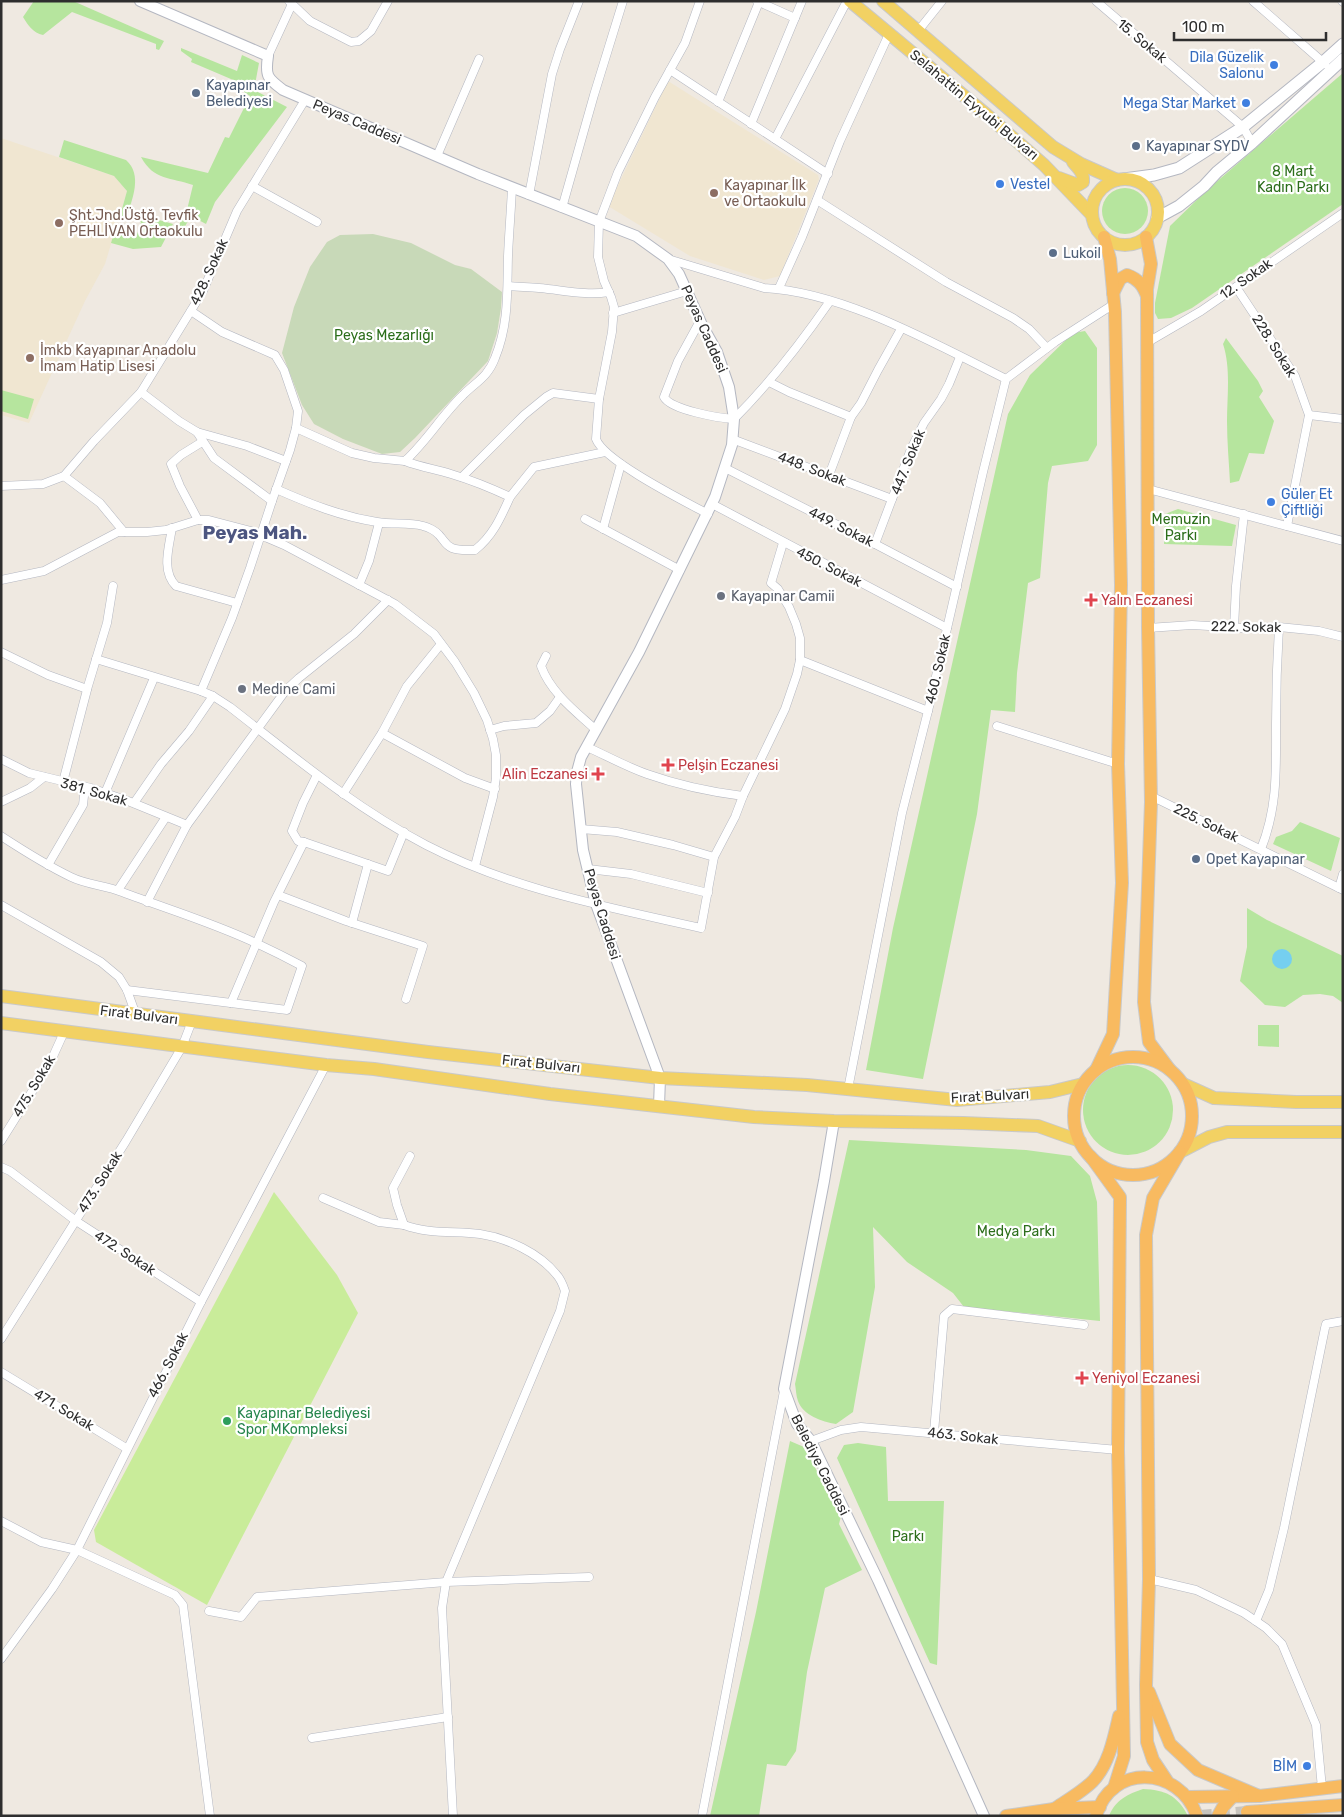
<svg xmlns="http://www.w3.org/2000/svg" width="1344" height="1817" font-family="Rubik,sans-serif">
<rect width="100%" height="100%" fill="#efe9e1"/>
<g fill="#f0e6d1">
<polygon points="668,81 818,175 819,179 780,276 764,280 690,256 608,206"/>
<polygon points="1,138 114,176 127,191 105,264 85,301 29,423 1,415"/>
</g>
<g fill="#b6e59e">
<path d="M34 1H73L164 41 159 50 156 49V44L72 12 43 35C33 33 28 25 23 17Z"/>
<path d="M181 48 237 71 242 55 259 63 254 90 287 107 215 202 206 224 191 216 184 228 179 226 184 210H187L193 185C171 177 154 181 141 157L208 173 225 137 229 138 250 96 244 92 245 85 191 62 192 59 181 51Z"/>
<polygon points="1343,73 1343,204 1192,308 1171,318 1158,319 1155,313 1155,303 1170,226 1207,190"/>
<path d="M64 140 126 160C143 175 132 199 127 217L120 216 127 191 114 176 59 157Z"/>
<circle cx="1125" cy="211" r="23"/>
<polygon points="138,214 173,224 161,247 133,249 111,243 115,230 136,238 141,222 135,220"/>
<polygon points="1085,331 1097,348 1097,445 1088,461 1052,466 1048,483 1040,578 1028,583 1017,673 1015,712 991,710 977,814 923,1079 866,1070 893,928 1008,414 1030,375 1073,333"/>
<path d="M1226 338 1258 381 1263 391 1259 397 1274 421 1264 454 1249 453 1239 481 1230 483C1229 463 1227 442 1227 421 1227 396 1231 368 1223 344Z"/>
<polygon points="1,390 34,399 28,419 1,411"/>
<polygon points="1178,509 1236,525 1232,546 1164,544 1165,514"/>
<polygon points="1300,822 1340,838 1331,871 1273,844 1276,837 1292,831"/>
<polygon points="1247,908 1267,920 1343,956 1343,1003 1333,996 1320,994 1303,995 1285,1007 1265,1005 1240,981 1247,947"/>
<polygon points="1258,1025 1279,1025 1279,1047 1258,1046"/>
<circle cx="1128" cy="1110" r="45"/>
<path d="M849 1140 1026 1150 1071 1156 1090 1176 1097 1202 1100 1321 964 1307 953 1293 907 1262 873 1227 875 1287 853 1412 836 1424C822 1422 803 1415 798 1401 796 1396 796 1389 795 1384Z"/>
<polygon points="790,1441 804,1447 841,1516 839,1524 862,1570 825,1588 807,1672 796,1751 786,1766 767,1764 759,1816 710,1816 756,1612"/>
<polygon points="858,1443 886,1447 888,1501 944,1501 937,1665 930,1663 837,1458 844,1445"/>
<path d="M1143 1789C1165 1790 1177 1795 1188 1816H1109C1115 1800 1128 1794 1143 1789Z"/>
</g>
<polygon fill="#c8d9b8" points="373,234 411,243 455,265 471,269 502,292 501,308 497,333 488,361 415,438 400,452 382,454 343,439 314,424 302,405 282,353 294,307 310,267 327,242 340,235"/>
<polygon fill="#c9ec9a" points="274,1192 337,1275 358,1313 207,1605 96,1542 94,1530"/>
<circle fill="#75cff0" cx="1282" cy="959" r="10"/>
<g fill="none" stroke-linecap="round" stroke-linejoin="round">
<polyline stroke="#c8c4bd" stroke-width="12" stroke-dasharray="12 6" stroke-linecap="butt" points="1200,1816 1247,1812"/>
<g stroke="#b4b7c1" stroke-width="9">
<g id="minor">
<polyline points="289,1 310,21 351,42 359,41 371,31 388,1"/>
<path d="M700 1 685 43 655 97 618 172 599 222 598 257 604 281 611 297 614 307 612 332 599 399 596 439C604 461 684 501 708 514"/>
<polyline points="1096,1 1243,127 1252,143"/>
<polyline points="1253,1 1325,64"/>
<polyline points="1342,1 1343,2"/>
<polyline points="759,2 795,18"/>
<polyline points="918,31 942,1"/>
<polyline points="268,56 292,4"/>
<polyline points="670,70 828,174"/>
<polyline points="718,102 759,2 757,1"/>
<polyline points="751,124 802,1"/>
<polyline points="775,139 847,1"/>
<polyline points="437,156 479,59"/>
<polyline points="252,186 317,222"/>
<polyline points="529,195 552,74 560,49 579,1"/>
<polyline points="817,200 946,282 1013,318 1029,329 1047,348"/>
<polyline points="562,208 594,95 623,1"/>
<path d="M668 259 764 288C844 292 935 344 1006 379"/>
<path d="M508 286C519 287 529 287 539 288 563 290 586 296 609 292"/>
<polyline points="1236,287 1295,376 1309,415 1287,526"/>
<polyline points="779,288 802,237 840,141 889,34"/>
<polyline points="191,311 222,332 275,355 284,370 298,411 296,428 290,450 272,501 250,568 232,618 201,691"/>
<polyline points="613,313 687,291"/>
<path d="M700 321 678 361 664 397C671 410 719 418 734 419 770 383 801 343 830 301"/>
<polyline points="1148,342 1201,311 1343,213"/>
<polyline points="769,382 789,392 851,417"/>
<polyline points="141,392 179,421 197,432 247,446 286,461"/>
<polyline points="1309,415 1343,419"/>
<path d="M296 428 352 453 374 458 405 461C427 441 442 415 463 395 476 382 488 377 495 358 509 324 507 292 508 256 509 233 511 210 512 188"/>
<polyline points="197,432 214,458 272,501"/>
<polyline points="732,439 892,499"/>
<path d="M405 461C420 467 435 469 451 474 471 480 491 488 510 497L534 467 605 452"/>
<polyline points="725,468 875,544 957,587"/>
<polyline points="829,475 851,417 861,403 878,370 901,329"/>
<polyline points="64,476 100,503 124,532"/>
<polyline points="462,477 524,415 546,397 553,393 599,399"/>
<polyline points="1,486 43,484 64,476 94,441 141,392 203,291 237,211 305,100"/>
<path d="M276 489C310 504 340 516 377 522 392 525 408 522 423 526 428 527 436 531 439 535 444 540 445 545 452 548 459 551 468 550 475 550 493 536 501 517 510 497"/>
<polyline points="1148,489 1343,541"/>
<polyline points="712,504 947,628"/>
<polyline points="585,519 680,570"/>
<polyline points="198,520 180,486 171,464 181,455 202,442"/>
<path d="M172 528C169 547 161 571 176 586L237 603"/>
<polyline points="603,529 621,464"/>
<polyline points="875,544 911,449 924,423 941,399 949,384 960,357"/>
<polyline points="1,580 44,571 118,532 147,532 166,530 198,520 209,520 251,531 284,545 395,604 434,634 455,662 474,693 487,720 493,739 496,755 496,778 493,797 475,866"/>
<polyline points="359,585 369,561 379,523"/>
<polyline points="1148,628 1192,625 1242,628 1279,627 1319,631 1343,637"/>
<polyline points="1234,628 1236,586 1244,514"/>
<polyline points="1,652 48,675 87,689"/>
<path d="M546 656 541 666C551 693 575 711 596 730"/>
<path d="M96 659 201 691 213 696 230 707C293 756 355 808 426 845 511 889 608 907 701 928L714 857 735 817 743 796 785 709 797 674 800 660V638L796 624 789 607 778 589 771 583 783 543"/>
<polyline points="800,660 928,711"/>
<polyline points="997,726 1118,764"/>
<polyline points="490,730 504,726 536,723 550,711 560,697"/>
<polyline points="382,733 465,778 495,789"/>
<path d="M587 747C607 756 627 767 647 774 678 785 711 792 743 796"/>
<polyline points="1,759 29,773 91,788 128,801 187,825"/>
<polyline points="63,782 88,686 107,623 113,586"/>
<polyline points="105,793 154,678"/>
<polyline points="343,794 382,733 407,686 441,644"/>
<polyline points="1151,796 1343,890"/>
<polyline points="1,802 30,788 44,777"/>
<polyline points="134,803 161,764 189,731 213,696"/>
<polyline points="581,829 617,832 673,845 714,857"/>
<path d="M1 836C24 851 46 865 71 877 87 885 105 885 122 892 167 909 214 923 258 944 273 951 287 958 302 966L287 1010 127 990"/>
<polyline points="304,842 388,871 404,832"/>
<path d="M1261 849C1278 806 1276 769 1276 724 1276 691 1277 659 1279 627"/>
<polyline points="48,865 83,805 85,787"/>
<polyline points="588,869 631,874 708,893"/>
<polyline points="1339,888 1343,874"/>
<polyline points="118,890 166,817"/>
<polyline points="278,895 346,921 423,946 406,999"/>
<polyline points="147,902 187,825 286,690 299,678 354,634 388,600"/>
<polyline points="1,905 101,962 119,977 127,990 136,1015"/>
<polyline points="352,923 368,864"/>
<polyline points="231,1003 274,902 304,842 298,841 292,831 303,803 317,775"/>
<polyline points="848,1089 902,813 928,711 983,472 1006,379 1055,342 1114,304"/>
<polyline points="1,1141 50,1063 65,1030"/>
<path d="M410 1156 393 1188 397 1205 404 1225C428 1234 454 1231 480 1234 507 1238 539 1253 556 1274 560 1278 563 1285 565 1291L560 1311 446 1582 442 1608 453 1816"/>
<polyline points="1,1167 10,1171 76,1221 201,1302"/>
<polyline points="323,1198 379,1222 404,1225"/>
<polyline points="1,1339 126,1141 182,1047 192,1021"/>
<polyline points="1,1372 126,1448"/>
<polyline points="934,1432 944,1316 952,1309 1084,1325"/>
<polyline points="811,1441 841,1430 861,1427 1118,1450"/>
<polyline points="1,1521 41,1542 77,1550 175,1595 183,1605 210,1816"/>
<polyline points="1149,1579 1196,1590 1244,1613 1266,1628 1282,1644 1316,1725 1322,1788"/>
<polyline points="209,1611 241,1617 257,1597 446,1582 589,1577"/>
<polyline points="1256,1621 1269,1590 1284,1528 1325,1328 1326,1324 1343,1321"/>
<polyline points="1,1659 52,1589 77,1550 201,1302 326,1065"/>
<polyline points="312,1738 448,1717"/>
<polyline points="702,1816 784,1391"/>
</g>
</g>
<g stroke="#b4b7c1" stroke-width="12">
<g id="tertiary">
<path d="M140 1 268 56C265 76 267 78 283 90L478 174 636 236 668 259 679 274 702 325 717 352 729 387 734 419 732 445 715 497 639 652 581 757 577 772 576 784 583 850 596 904 660 1078 659 1106"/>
<polyline points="834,1121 824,1181 784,1389 797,1424 811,1441 878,1580 984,1816"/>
</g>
</g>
<g stroke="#b4b7c1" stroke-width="13">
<g id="secondary">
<polyline points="1124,179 1154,175 1179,168 1243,127 1323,62 1343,44"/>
<polyline points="1157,218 1179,206 1204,186 1217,172 1252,143 1343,59"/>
</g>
</g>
<g stroke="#c9c9c9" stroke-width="14">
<g id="primary">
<polyline points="850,1 987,115 1044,165 1092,215"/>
<polyline points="883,1 1053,147 1081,164 1117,180"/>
<path d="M1059 178 1078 185 1083 182C1084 173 1079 169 1073 162"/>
<circle cx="1125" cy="212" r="33"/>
<polyline points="1,996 428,1052 660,1078 807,1085 957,1100 1050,1092 1083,1084"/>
<polyline points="1,1023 326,1065 374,1069 550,1094 754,1117 834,1121 963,1123 1038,1126 1080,1141"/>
<polyline points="1183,1084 1214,1098 1296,1102 1343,1102"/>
<polyline points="1180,1152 1209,1137 1227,1132 1343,1132"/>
</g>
</g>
<g stroke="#c9c9c9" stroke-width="14">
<g id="trunk">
<polyline points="1146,237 1151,264 1147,289 1148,628 1151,802 1144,1002 1149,1042 1170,1070"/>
<path d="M1113 293 1120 279 1127 275C1138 279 1143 285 1147 296"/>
<circle cx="1133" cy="1116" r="59"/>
<polyline points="1096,1070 1113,1034 1122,883 1118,764 1121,585 1115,312 1110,259 1104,237"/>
<polyline points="1091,1157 1120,1197 1118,1450 1124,1756 1114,1788"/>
<polyline points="1149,1692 1170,1744 1198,1770 1259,1796"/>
<polyline points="1167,1781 1153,1760 1147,1742 1146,1685 1149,1579 1146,1235 1153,1198 1180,1152"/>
<polyline points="1187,1797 1259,1796 1343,1786"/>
<path d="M1054 1809C1066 1801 1082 1792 1093 1781 1109 1764 1114 1738 1119 1716"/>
<polyline points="1247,1812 1343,1805"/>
<polyline points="1006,1816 1054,1809 1100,1807"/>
<path d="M1096 1816C1110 1764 1179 1765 1197 1816"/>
<polyline points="1218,1816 1223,1807 1233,1796"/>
</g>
</g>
<use href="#minor" stroke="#fff" stroke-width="8"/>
<use href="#tertiary" stroke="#fff" stroke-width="10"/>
<use href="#secondary" stroke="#fff" stroke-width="11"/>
<use href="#primary" stroke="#f2d163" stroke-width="12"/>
<use href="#trunk" stroke="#f8ba60" stroke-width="12"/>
</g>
<g fill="#3f7fe0" stroke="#fff" stroke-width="2">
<circle cx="1274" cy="65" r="5"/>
<circle cx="1246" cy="103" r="5"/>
<circle cx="1000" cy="184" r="5"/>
<circle cx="1271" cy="502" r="5"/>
<circle cx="1307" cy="1766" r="5"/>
</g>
<g fill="#5c6f8a" stroke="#fff" stroke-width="2">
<circle cx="196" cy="93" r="5"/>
<circle cx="1136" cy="146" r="5"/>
<circle cx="1053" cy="253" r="5"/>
<circle cx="1196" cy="859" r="5"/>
</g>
<g fill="#8d6e63" stroke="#fff" stroke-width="2">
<circle cx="714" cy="193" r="5"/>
<circle cx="59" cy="223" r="5"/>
<circle cx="30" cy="358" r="5"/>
</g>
<g fill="#6b7280" stroke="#fff" stroke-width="2">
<circle cx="721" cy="596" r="5"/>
<circle cx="242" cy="689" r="5"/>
</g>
<g fill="#e0444e" stroke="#fff" stroke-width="2">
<path d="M1088.5 592.5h5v5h5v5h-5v5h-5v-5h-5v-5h5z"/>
<path d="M665.5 757.5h5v5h5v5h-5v5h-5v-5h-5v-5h5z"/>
<path d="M595.5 766.5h5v5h5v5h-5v5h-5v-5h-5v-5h5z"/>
<path d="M1079.5 1370.5h5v5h5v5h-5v5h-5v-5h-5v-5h5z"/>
</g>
<circle fill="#2e9e5b" stroke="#fff" stroke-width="2" cx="227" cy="1421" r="5"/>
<g text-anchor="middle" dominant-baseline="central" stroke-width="4.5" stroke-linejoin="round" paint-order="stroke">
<g font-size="14" fill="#2e2e2e" stroke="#fff">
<text transform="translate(1142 41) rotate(40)">15. Sokak</text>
<text transform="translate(974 105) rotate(40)">Selahattin Eyyubi Bulvarı</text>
<text transform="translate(357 122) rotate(23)">Peyas Caddesi</text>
<text transform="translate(209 272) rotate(-65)">428. Sokak</text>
<text transform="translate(1246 279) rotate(-35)">12. Sokak</text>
<text transform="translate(704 329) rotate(66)">Peyas Caddesi</text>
<text transform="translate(1274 346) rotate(58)">228. Sokak</text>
<text transform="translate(908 462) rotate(-68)">447. Sokak</text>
<text transform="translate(812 469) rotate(21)">448. Sokak</text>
<text transform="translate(841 527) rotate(27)">449. Sokak</text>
<text transform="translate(829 567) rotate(27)">450. Sokak</text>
<text transform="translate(1246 627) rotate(1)">222. Sokak</text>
<text transform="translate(938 669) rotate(-77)">460. Sokak</text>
<text transform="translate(94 792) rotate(16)">381. Sokak</text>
<text transform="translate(1206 823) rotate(26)">225. Sokak</text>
<text transform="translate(602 914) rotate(73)">Peyas Caddesi</text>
<text transform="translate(139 1015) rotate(7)">Fırat Bulvarı</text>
<text transform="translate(541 1064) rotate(6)">Fırat Bulvarı</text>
<text transform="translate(34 1086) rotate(-59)">475. Sokak</text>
<text transform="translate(990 1096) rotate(-3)">Fırat Bulvarı</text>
<text transform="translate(100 1182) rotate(-58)">473. Sokak</text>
<text transform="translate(125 1253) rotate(33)">472. Sokak</text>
<text transform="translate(168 1365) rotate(-63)">466. Sokak</text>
<text transform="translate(64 1410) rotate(31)">471. Sokak</text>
<text transform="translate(963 1436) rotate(6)">463. Sokak</text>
<text transform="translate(820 1465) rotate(63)">Belediye Caddesi</text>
</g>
<g font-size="14" fill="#366cbe" stroke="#fff" text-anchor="end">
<text x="1264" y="57">Dila Güzelik<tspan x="1264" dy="16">Salonu</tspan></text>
<text x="1236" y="103">Mega Star Market</text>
<text x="1010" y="184" text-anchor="start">Vestel</text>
<text x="1281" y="494" text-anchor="start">Güler Et<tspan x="1281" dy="16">Çiftliği</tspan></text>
<text x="1297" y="1766">BİM</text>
</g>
<g font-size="14" fill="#4e5e75" stroke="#fff" text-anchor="start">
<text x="206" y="85">Kayapınar<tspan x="206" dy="16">Belediyesi</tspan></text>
<text x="1146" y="146">Kayapınar SYDV</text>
<text x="1063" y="253">Lukoil</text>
<text x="1206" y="859">Opet Kayapınar</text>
</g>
<g font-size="14" fill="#2c6e1b" stroke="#fff">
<text x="1293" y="171">8 Mart<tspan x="1293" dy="16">Kadın Parkı</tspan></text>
<text x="384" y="335">Peyas Mezarlığı</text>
<text x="1181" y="519">Memuzin<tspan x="1181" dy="16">Parkı</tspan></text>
<text x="1016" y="1231">Medya Parkı</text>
<text x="908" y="1536">Parkı</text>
</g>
<g font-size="14" fill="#785e54" stroke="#fff" text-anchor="start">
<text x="724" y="185">Kayapınar İlk<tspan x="724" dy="16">ve Ortaokulu</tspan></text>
<text x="69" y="215">Şht.Jnd.Üstğ. Tevfik<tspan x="69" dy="16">PEHLİVAN Ortaokulu</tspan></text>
<text x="40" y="350">İmkb Kayapınar Anadolu<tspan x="40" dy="16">İmam Hatip Lisesi</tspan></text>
</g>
<g font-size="14" fill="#5b616d" stroke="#fff" text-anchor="start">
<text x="731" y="596">Kayapınar Camii</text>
<text x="252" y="689">Medine Cami</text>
</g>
<g font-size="14" fill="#be3a42" stroke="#fff" text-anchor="start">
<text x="1101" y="600">Yalın Eczanesi</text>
<text x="678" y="765">Pelşin Eczanesi</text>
<text x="588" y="774" text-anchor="end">Alin Eczanesi</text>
<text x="1092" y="1378">Yeniyol Eczanesi</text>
</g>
<g font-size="14" fill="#27864d" stroke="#fff" text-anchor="start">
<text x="237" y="1413">Kayapınar Belediyesi<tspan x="237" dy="16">Spor MKompleksi</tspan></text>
</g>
<g font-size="19" font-weight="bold" fill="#4d5680" stroke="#fff">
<text x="255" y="532">Peyas Mah.</text>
</g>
</g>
<rect width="1344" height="1817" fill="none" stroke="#2e2e2e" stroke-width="5"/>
<path d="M1174 32v8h152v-8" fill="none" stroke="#2e2e2e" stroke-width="2.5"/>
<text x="1182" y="32" font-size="15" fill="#2e2e2e" stroke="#ffffff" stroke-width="4" paint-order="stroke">100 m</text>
</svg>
